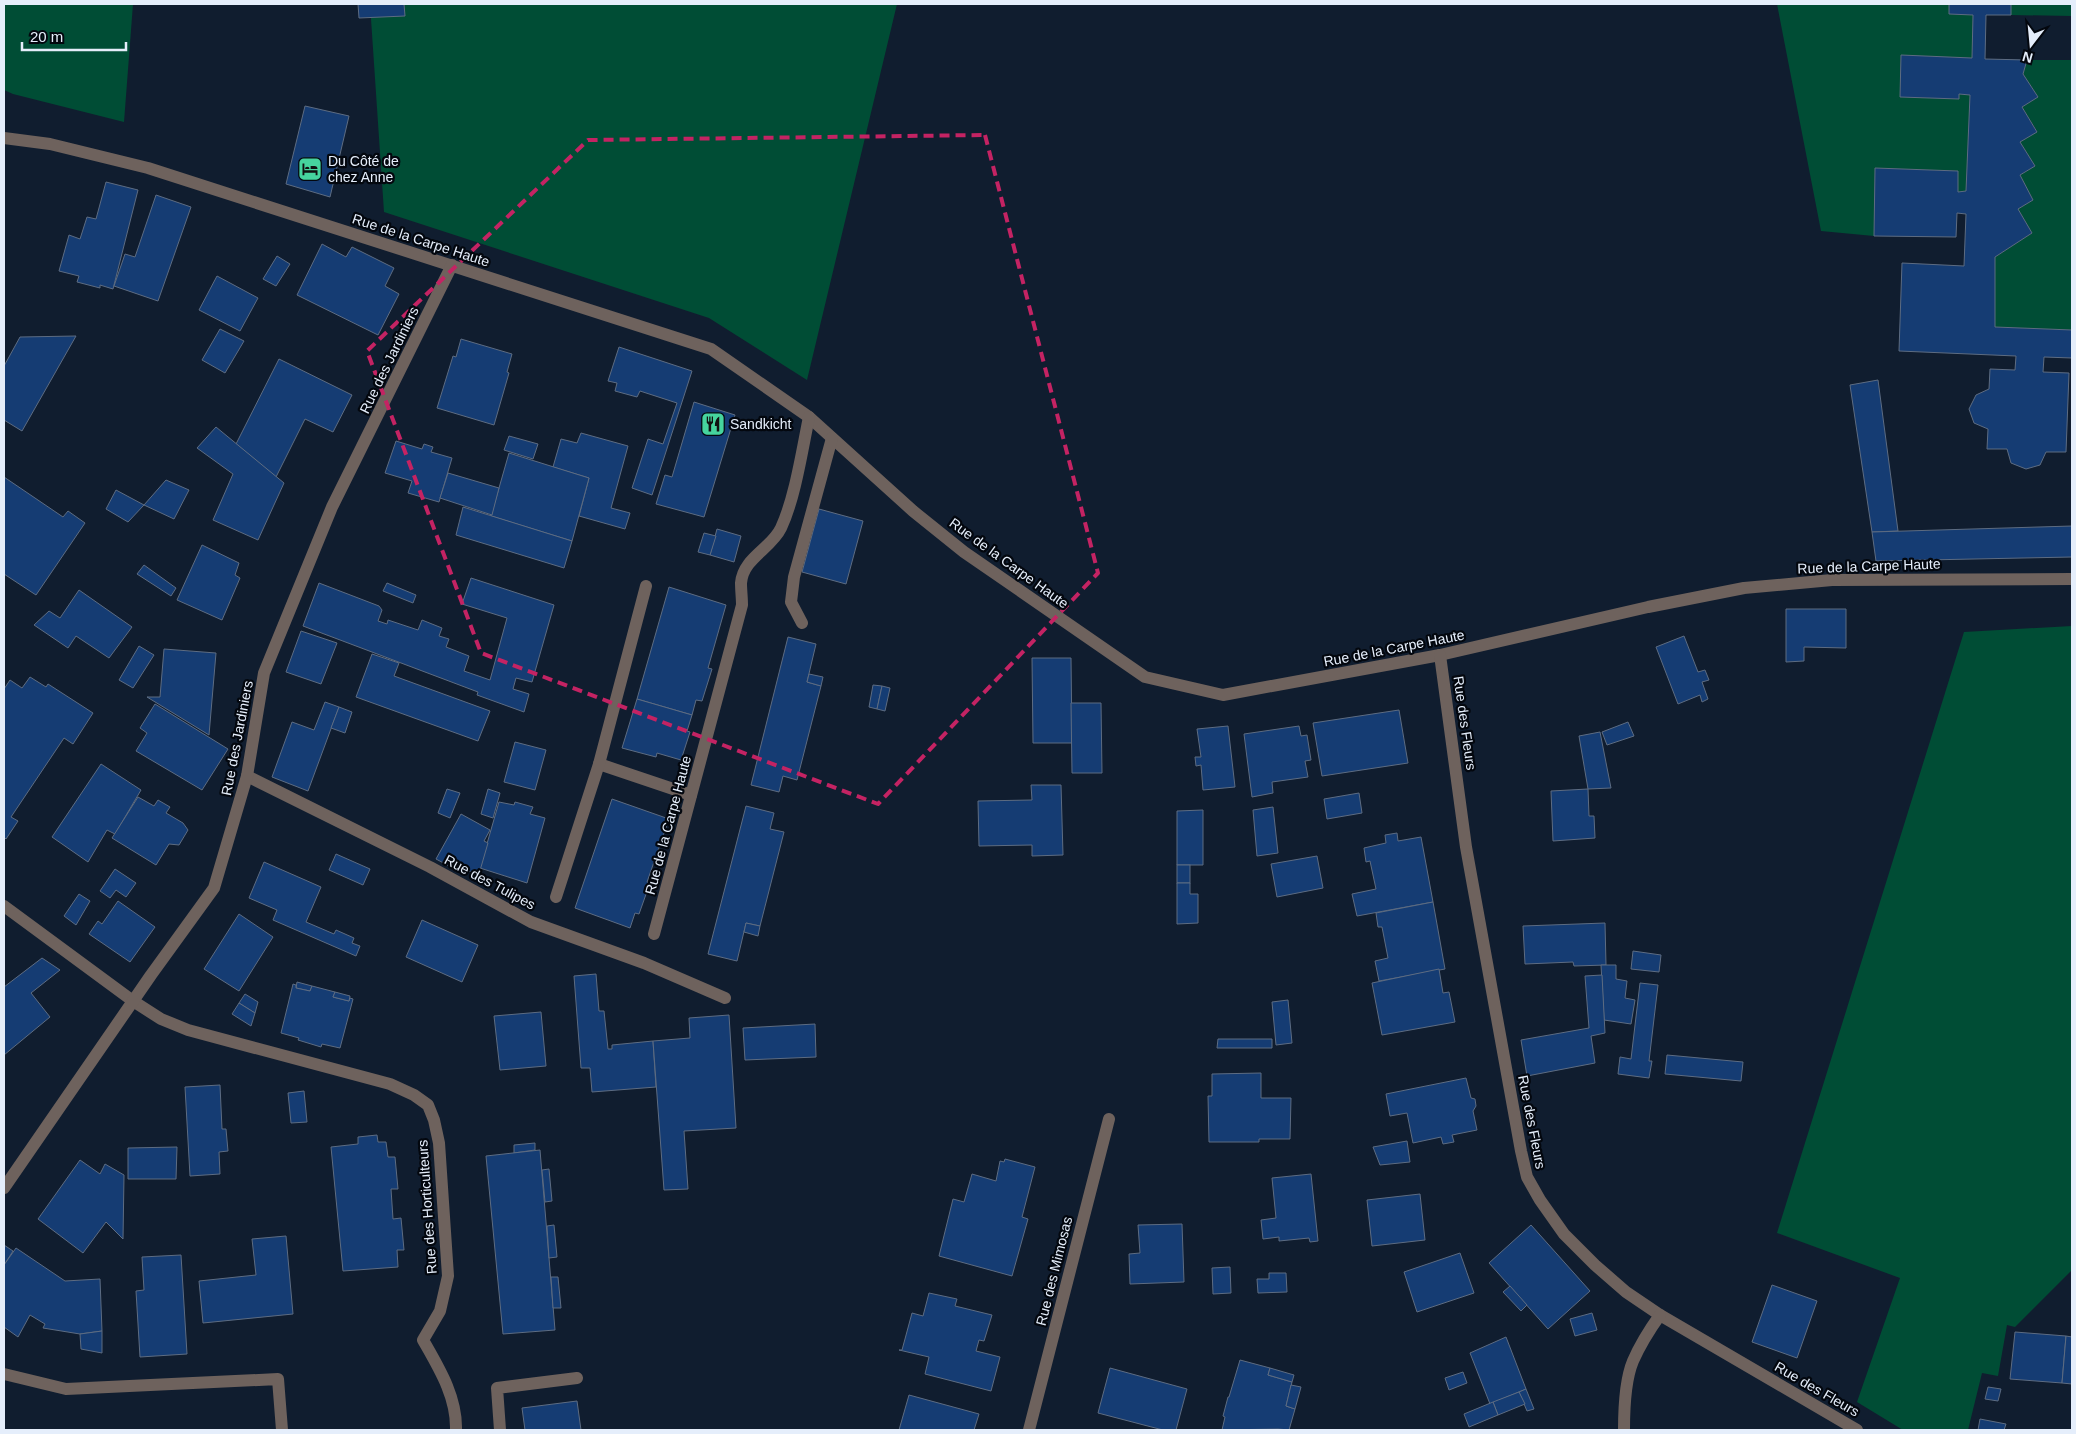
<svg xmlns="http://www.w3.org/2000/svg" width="2076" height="1434" font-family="Arial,sans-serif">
<rect width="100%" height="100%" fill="#101d2f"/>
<g fill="#004d35">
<polygon points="4,4 133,4 124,122 13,94 4,90"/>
<polygon points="370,4 897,4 807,380 709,318 384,212"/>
<polygon points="1777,4 1949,4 1949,14 1973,15 1972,58 1901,56 1900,97 1958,99 1959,94 1970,95 1966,191 1958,192 1958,171 1875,168 1874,236 1821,231"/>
<polygon points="2011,4 2072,4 2072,16 2011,15"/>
<polygon points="2027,60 2072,60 2072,330 1995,327 1995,257 2032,233 2018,209 2033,200 2020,175 2035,166 2020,142 2037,131 2022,107 2038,97 2023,74"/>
<polygon points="2072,626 2072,1270 2015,1327 2007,1325 1998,1376 1982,1373 1968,1430 1903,1430 1857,1402 1900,1278 1777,1233 1964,632"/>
</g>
<g fill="#153c73" stroke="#5d6c82">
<polygon points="358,4 404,4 405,16 359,18"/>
<polygon points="1949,4 2011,4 2011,15 1986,15 1985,59 2027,60 2023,74 2038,97 2022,107 2037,132 2020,142 2035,166 2020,175 2033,200 2018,209 2032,233 1995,257 1995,327 2072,330 2072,358 2044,357 2043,372 2069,373 2066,452 2046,452 2040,465 2026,469 2011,463 2007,449 1987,449 1988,429 1974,423 1969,409 1976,395 1989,389 1990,369 2015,370 2016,356 1899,351 1902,263 1964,266 1966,214 1957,213 1956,237 1874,236 1875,168 1958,171 1958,192 1966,191 1970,95 1959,94 1959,99 1900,97 1901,55 1972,58 1973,15 1949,14"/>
<polygon points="305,106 349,116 330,197 286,184"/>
<polygon points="106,182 138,190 113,289 100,285 100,288 77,282 79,276 59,271 69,235 80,239 87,217 96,219"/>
<polygon points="156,195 191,207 158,301 114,286 125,254 135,257"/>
<polygon points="322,244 346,257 352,247 394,268 385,286 399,294 378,335 297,295"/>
<polygon points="277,256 290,264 276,286 263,279"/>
<polygon points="217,276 258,298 240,331 199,310"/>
<polygon points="220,329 244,341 225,373 202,360"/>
<polygon points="76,336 22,431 4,420 4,366 20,337"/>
<polygon points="461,339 512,354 507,372 509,373 494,425 437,408 453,356 456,357"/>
<polygon points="619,347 692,371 652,495 632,488 648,439 663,444 677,403 640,391 637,397 615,391 617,383 608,381"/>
<polygon points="279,359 352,395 333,432 305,419 276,477 236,444"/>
<polygon points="1878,380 1898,531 1872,532 1850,385"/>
<polygon points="694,402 735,415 704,517 656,504 665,475 672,477"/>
<polygon points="216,427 284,483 258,540 213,520 233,474 197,448"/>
<polygon points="581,433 628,446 611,508 630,513 625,529 579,516 589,478 553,467 561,439 577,443"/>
<polygon points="509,436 538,444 533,459 504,450"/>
<polygon points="396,441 422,449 424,444 433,447 431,452 452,458 439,502 408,493 412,481 385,473"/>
<polygon points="509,453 589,478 572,541 491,516"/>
<polygon points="448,473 499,488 492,515 440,498"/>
<polygon points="4,477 63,517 68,511 85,523 36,595 4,574"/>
<polygon points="166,480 189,490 174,519 144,505"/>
<polygon points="116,490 144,505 128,522 106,509"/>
<polygon points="463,507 572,541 564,568 456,535"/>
<polygon points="819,509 863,521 846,584 802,572"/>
<polygon points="2072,526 2072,557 1876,561 1872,532"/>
<polygon points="717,529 741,536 734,562 710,555"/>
<polygon points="704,533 716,536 710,555 698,552"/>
<polygon points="202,545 239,563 235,575 240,578 222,620 177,600"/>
<polygon points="144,565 176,588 171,596 137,574"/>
<polygon points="471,578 554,605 532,682 516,678 513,689 529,694 524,712 477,695 478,692 303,626 319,583 379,606 382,610 378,621 387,624 388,620 418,630 422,620 442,628 439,636 449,639 446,647 469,656 464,671 490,680 507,618 462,604"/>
<polygon points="387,583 416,595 413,603 383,591"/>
<polygon points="669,587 726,605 708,668 712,669 702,701 696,700 692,715 637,699"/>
<polygon points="79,590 132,627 109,658 76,636 68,648 34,625 49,611 60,618"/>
<polygon points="1786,609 1846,609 1846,648 1804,647 1804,661 1786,662"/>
<polygon points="301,631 337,643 321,684 286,672"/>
<polygon points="1684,636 1698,672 1705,670 1709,680 1702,682 1708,699 1702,702 1700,695 1678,704 1656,647"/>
<polygon points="788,637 816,644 807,682 821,686 797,780 783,776 779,792 751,785"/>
<polygon points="139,646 154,655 133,688 119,680"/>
<polygon points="164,649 216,653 209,735 147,697 160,697"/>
<polygon points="372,654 399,663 394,676 490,711 478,741 356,697"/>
<polygon points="1032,658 1071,658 1072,743 1033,743"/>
<polygon points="809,674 823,677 821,686 807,682"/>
<polygon points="30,677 46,687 48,684 93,713 73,744 64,738 11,817 18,821 6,839 4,837 4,689 10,680 22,688"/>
<polygon points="873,685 882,686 877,709 869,707"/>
<polygon points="882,686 890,688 885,711 877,709"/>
<polygon points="637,699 692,715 687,731 690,732 681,760 657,753 656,757 622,748"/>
<polygon points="325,702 339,707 308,791 272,777 292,722 314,730"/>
<polygon points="1071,703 1101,703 1102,773 1072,773"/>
<polygon points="155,704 228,749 202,790 136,751 147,733 140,728"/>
<polygon points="339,707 352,712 345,733 331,728"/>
<polygon points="1399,710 1408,763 1322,776 1313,723"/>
<polygon points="1628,722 1634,736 1607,745 1602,732"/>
<polygon points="1228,726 1235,787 1203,790 1201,765 1196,766 1195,757 1201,757 1197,729"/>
<polygon points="1299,726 1301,736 1307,735 1311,760 1305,761 1308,777 1272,782 1273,793 1252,797 1244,734"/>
<polygon points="1600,732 1611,788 1588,789 1579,736"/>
<polygon points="515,742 546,750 535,790 504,782"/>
<polygon points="101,764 141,790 115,834 107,830 88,862 52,837"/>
<polygon points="1031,785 1061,785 1063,855 1032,856 1032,845 979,846 978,801 1032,800"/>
<polygon points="447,789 460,793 450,818 438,813"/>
<polygon points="488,789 500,793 493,818 481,814"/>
<polygon points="1588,789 1589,816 1594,816 1595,838 1553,841 1551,791"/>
<polygon points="1359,793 1362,813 1327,819 1324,799"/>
<polygon points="138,797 154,806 158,800 170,807 166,813 183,823 188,830 179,845 169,844 156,865 112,838"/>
<polygon points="612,799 669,819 647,882 650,883 639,914 635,913 630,928 575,908"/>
<polygon points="499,802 514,805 515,802 533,807 530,814 545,818 527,883 480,868"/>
<polygon points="746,806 774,813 770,829 784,832 760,926 746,923 737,961 708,954"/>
<polygon points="1273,807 1278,853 1257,856 1253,810"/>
<polygon points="1203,810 1203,865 1177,865 1177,811"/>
<polygon points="461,814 490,830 484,841 488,843 479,874 468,871 466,875 436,859"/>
<polygon points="1397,833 1398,841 1421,837 1433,902 1357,916 1352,894 1376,889 1370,861 1366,862 1364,848 1386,843 1385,835"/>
<polygon points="336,854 370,869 363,885 329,870"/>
<polygon points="1317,856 1323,888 1277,897 1271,864"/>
<polygon points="264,862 321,887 306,922 334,934 336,930 354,938 352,943 360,946 356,956 273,920 277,910 249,898"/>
<rect x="1177" y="865" width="13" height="18"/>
<polygon points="115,869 136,883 126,897 116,890 110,898 100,891"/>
<polygon points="1177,883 1190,883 1190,894 1198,894 1198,923 1177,924"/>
<polygon points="79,894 90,901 76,925 64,916"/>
<polygon points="118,901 155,927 130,962 89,934 98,921 102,924"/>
<polygon points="1433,902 1445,969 1379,981 1375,961 1388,958 1382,927 1378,927 1376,913"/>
<polygon points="239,914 273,937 239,991 204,969"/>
<polygon points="422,920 478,945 462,982 406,957"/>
<polygon points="746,923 760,926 758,936 744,932"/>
<polygon points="1605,923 1606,965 1574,966 1573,962 1525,964 1523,926"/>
<polygon points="1633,951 1661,955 1659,972 1631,969"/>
<polygon points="42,958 60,970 31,993 50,1017 4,1055 4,987"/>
<polygon points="1601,965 1616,965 1616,979 1627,981 1625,998 1635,1000 1631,1024 1604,1020"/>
<polygon points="1439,969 1443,993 1449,992 1455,1022 1382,1035 1372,983"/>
<polygon points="596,974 599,1011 604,1011 608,1049 612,1049 612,1045 653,1041 656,1087 592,1092 590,1068 581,1068 574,976"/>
<polygon points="1602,975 1605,1033 1591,1036 1595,1063 1527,1076 1521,1040 1589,1028 1585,976"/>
<polygon points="297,982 312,986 310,991 296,988"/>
<polygon points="1640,983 1658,985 1649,1061 1652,1061 1649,1078 1618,1074 1620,1057 1631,1059"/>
<polygon points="293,984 296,985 296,988 310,991 312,986 335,992 333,997 349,1001 350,998 353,999 340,1048 322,1044 321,1047 298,1040 299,1038 281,1033"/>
<polygon points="335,992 350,996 349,1001 333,997"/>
<polygon points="245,994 258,1002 255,1013 239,1003"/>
<polygon points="1288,1000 1292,1043 1276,1045 1272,1002"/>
<polygon points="239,1003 255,1013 251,1026 232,1014"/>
<polygon points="541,1012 546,1066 500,1070 494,1016"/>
<polygon points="729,1015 736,1128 684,1131 688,1189 664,1190 653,1041 690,1038 689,1018"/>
<polygon points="815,1024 816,1057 745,1060 743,1028"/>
<polygon points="1218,1039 1272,1039 1272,1048 1217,1048"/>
<polygon points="1667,1055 1743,1062 1741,1081 1665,1074"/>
<polygon points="1261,1073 1261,1098 1291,1098 1290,1139 1259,1139 1259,1142 1209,1142 1208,1096 1212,1096 1212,1074"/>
<polygon points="1466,1078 1471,1098 1475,1099 1476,1106 1473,1111 1477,1130 1452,1135 1454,1142 1443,1144 1441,1137 1413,1143 1407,1113 1390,1116 1386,1094"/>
<polygon points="220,1085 222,1129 226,1129 228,1151 219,1152 220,1174 190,1176 185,1087"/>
<polygon points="304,1091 307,1122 291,1123 288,1093"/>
<polygon points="377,1135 378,1142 386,1142 388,1157 395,1157 398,1189 391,1189 393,1219 401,1218 404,1250 397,1250 398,1267 343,1271 331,1147 358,1144 358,1137"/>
<polygon points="1407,1141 1410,1162 1380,1165 1373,1147"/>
<polygon points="535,1143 535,1150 514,1153 514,1145"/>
<polygon points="177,1147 176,1179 128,1179 128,1148"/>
<polygon points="540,1150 555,1330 503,1334 486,1156"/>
<polygon points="1005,1159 1035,1167 1022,1217 1028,1219 1012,1276 939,1256 953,1199 964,1202 972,1174 996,1181 1000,1161 1004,1162"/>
<polygon points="80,1160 100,1174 105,1164 124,1175 123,1239 106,1222 83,1253 38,1219"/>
<polygon points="549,1169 552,1201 545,1202 542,1170"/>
<polygon points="1311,1174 1318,1241 1310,1242 1309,1238 1279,1241 1279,1237 1263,1239 1261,1220 1276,1218 1272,1178"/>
<polygon points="1420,1194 1425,1240 1372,1246 1367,1200"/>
<polygon points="1182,1224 1184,1282 1130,1284 1129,1254 1140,1253 1138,1225"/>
<polygon points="554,1225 557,1257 549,1258 547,1226"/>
<polygon points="1531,1225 1590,1291 1548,1329 1489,1263"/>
<polygon points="286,1236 293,1314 203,1323 199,1281 256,1275 252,1239"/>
<polygon points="4,1245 13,1251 4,1265"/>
<polygon points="16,1248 65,1281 100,1279 102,1331 80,1334 43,1328 45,1324 30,1315 18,1337 4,1327 4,1265"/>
<polygon points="1460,1253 1474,1293 1417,1312 1404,1272"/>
<polygon points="181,1255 187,1354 140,1357 136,1291 144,1290 142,1257"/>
<polygon points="1230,1267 1231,1293 1213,1294 1212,1268"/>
<polygon points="1269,1273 1286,1273 1287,1292 1258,1293 1257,1279 1269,1279"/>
<polygon points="551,1277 558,1277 561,1308 553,1308"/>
<polygon points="1772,1285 1817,1301 1797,1358 1752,1342"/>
<polygon points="1510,1286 1527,1305 1521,1311 1503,1292"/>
<polygon points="929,1293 957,1299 955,1306 992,1315 984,1341 979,1340 976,1351 1000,1357 991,1391 925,1374 929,1357 899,1350 902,1350 912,1313 923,1316"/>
<polygon points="1592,1313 1597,1330 1575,1336 1570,1319"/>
<polygon points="102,1331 102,1353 81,1349 80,1334"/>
<polygon points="2015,1332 2066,1336 2062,1383 2010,1379"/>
<polygon points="2066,1336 2072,1337 2072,1384 2062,1383"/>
<polygon points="1506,1337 1526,1389 1490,1404 1470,1353"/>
<polygon points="1240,1360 1270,1368 1268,1375 1292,1382 1286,1406 1295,1409 1289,1430 1278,1429 1222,1430 1225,1417 1223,1416 1228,1397 1229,1397"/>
<polygon points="1110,1368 1187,1389 1176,1430 1163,1430 1098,1413"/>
<polygon points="1270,1368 1294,1375 1292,1382 1268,1375"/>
<polygon points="1463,1372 1467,1383 1449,1390 1445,1378"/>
<polygon points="1291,1385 1301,1387 1295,1409 1286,1406"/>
<polygon points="1988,1387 2001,1389 1998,1401 1985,1399"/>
<polygon points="1526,1389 1534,1409 1527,1411 1519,1392"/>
<polygon points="1519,1392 1525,1404 1498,1415 1493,1402"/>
<polygon points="909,1395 979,1414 974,1430 899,1430"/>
<polygon points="577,1401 581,1430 525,1430 522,1408"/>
<polygon points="1493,1402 1498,1415 1469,1427 1464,1414"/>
<polygon points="1980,1419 2006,1424 2004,1430 1978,1430"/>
</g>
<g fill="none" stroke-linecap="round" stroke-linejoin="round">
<g stroke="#6e625d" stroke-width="12">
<polyline points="4,138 50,144 148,168 711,349 809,417 913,511 964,552 1145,677 1223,695 1440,655 1648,607 1744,588 1832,580 2072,579"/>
<polyline points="802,623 791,602 794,577 832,438"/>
<polyline points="1440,655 1466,847 1521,1151 1527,1177 1540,1200 1564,1234 1595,1265 1626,1292 1660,1315 1857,1430"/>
<polyline points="599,764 691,795"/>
<polyline points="247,776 430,867 531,922 644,963 725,998"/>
<polyline points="556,897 599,764 646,586"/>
<path d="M4 906 133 1001 161 1019 188 1030 390 1084 414 1095 428 1105 434 1120 439 1143 448 1276 440 1311 423 1340C439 1368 457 1397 456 1430"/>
<path d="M654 934 742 605C742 598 741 590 741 583 743 558 771 549 781 528 795 498 802 451 809 417"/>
<polyline points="4,1188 151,975 214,888 247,776 264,673 332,507 452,265"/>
<polyline points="4,1374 66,1389 278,1379 282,1430"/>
<polyline points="500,1430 497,1388 577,1378"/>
<polyline points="1029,1430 1109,1119"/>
<path d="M1624 1430C1624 1410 1625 1380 1633 1361 1640 1345 1650 1329 1660 1315"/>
</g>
</g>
<path fill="none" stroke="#c42363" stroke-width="4" stroke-dasharray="10 6" stroke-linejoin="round" d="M985 135 1098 573 878 804 481 653 367 351 588 140Z"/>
<defs>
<g id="hotel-square" transform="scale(1.25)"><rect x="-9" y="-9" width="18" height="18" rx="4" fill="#46d49e" stroke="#03070e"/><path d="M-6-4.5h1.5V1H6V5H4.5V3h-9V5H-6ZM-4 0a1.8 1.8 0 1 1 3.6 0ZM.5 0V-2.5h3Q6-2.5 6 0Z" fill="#111"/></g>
<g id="restaurant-square" transform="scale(1.25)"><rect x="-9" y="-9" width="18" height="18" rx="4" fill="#46d49e" stroke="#03070e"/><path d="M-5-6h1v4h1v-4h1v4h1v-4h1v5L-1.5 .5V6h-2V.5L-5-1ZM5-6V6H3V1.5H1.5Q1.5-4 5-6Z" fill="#111"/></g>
</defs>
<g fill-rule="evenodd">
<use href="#hotel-square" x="310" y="169"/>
<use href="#restaurant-square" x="713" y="424"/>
</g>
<g text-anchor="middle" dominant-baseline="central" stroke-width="4.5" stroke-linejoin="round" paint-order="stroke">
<g font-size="14" fill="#e5eefb" stroke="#03070e" text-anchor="start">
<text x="328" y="161">Du Côté de<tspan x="328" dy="16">chez Anne</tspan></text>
<text x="730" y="424">Sandkicht</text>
</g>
<g font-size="14" fill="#e5eefb" stroke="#03070e">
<text transform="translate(421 240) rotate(18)">Rue de la Carpe Haute</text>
<text transform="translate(389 360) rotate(-64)">Rue des Jardiniers</text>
<text transform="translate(1009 563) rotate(36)">Rue de la Carpe Haute</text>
<text transform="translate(1869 566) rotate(-2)">Rue de la Carpe Haute</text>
<text transform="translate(1394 648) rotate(-11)">Rue de la Carpe Haute</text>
<text transform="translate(1465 723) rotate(82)">Rue des Fleurs</text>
<text transform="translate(237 738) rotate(-79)">Rue des Jardiniers</text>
<text transform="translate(668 825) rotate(-75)">Rue de la Carpe Haute</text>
<text transform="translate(490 882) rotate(28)">Rue des Tulipes</text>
<text transform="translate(1532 1122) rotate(79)">Rue des Fleurs</text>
<text transform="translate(427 1207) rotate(-94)">Rue des Horticulteurs</text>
<text transform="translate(1054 1271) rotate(-76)">Rue des Mimosas</text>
<text transform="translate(1817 1389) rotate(30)">Rue des Fleurs</text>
</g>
</g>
<rect width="2076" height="1434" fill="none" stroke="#e5eefb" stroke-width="10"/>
<g transform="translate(2031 45) rotate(196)" stroke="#03070e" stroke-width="4" paint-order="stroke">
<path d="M0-4L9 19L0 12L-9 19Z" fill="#e5eefb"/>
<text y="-8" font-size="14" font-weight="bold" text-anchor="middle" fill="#e5eefb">N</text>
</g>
<path d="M22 42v8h104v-8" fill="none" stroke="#e5eefb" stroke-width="2.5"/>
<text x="30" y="42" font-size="15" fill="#e5eefb" stroke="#03070e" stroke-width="4" paint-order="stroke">20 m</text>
</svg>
